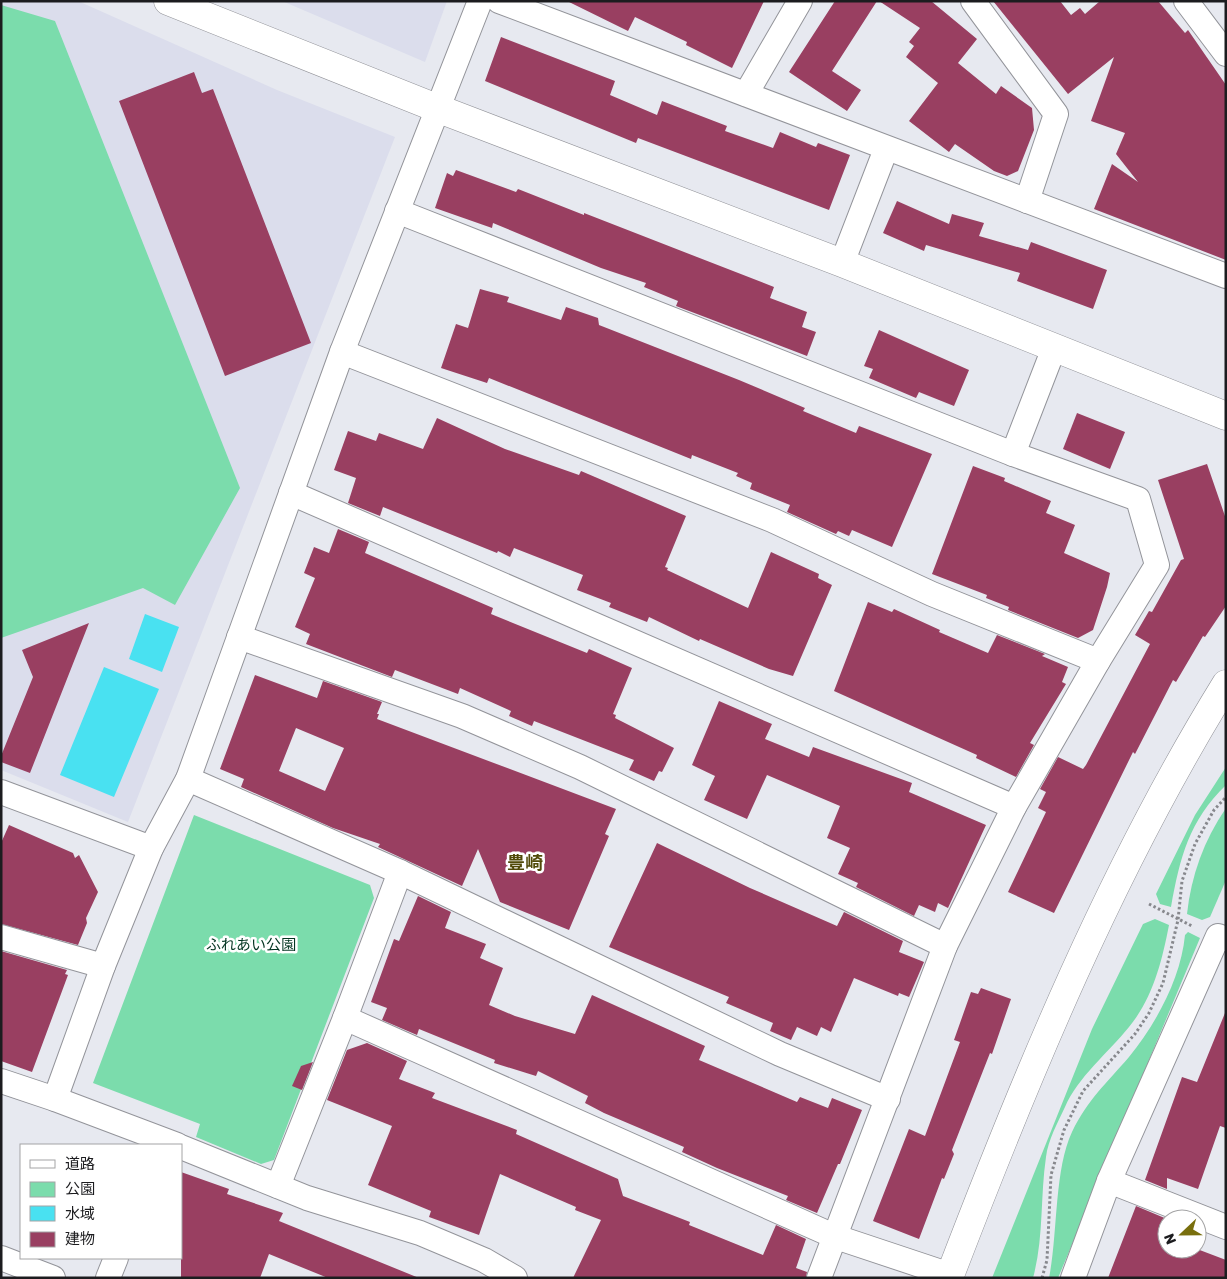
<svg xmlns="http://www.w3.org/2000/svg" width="1227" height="1279" font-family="Rubik,'Noto Sans JP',sans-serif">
<rect width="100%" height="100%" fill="#e7e9f0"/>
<g fill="#dbddec">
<polygon points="1,1 78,1 277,90 395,137 128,822 1,770"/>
<polygon points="282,1 447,1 425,62"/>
</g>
<g fill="#7bdcac">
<polygon points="1,5 55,21 240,488 175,605 143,588 1,638"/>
<path d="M1226 767V785C1189 821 1180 857 1171 907L1160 904 1156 894 1195 815Z"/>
<path d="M1226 808V880L1210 917 1202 920 1187 914C1191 876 1204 840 1226 808Z"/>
<polygon points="194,815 370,885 374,898 274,1160 261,1164 196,1137 200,1124 93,1083"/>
<path d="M1155 919 1169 925C1162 961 1153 998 1129 1027 1108 1053 1078 1077 1065 1107 1058 1122 1048 1140 1046 1157 1040 1198 1044 1238 1033 1278H992L1092 1029 1143 924Z"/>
<path d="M1188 932 1200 938 1058 1278H1049C1058 1234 1054 1170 1072 1132 1088 1099 1106 1084 1129 1057 1156 1024 1181 978 1185 935Z"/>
</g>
<g fill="#49e1f1">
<polygon points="145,614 179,627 162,672 129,659"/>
<polygon points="104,667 159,689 114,797 60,775"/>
</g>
<g fill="#993f61" fill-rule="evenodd">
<polygon points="567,1 764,1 732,68 686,45 687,42 635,17 628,31"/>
<polygon points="835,1 877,1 832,71 861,90 847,111 789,72"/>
<polygon points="879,1 931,1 977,39 958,63 996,94 1001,86 1032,108 1034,130 1018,171 1007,176 994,171 955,144 949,152 909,121 938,83 906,57 914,46 909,42 920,28"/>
<polygon points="993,1 1060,1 1071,15 1080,8 1085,14 1100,1 1158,1 1185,33 1188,30 1226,85 1226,260 1094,209 1112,164 1138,182 1116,154 1125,133 1091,121 1114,57 1068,94"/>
<polygon points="501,37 615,81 610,95 657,115 662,101 727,126 725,131 773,148 780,132 816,147 818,143 850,155 829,210 638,138 636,143 485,81"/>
<polygon points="194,72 202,93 213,89 311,343 225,376 119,101"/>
<polygon points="456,170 516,192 518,189 584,215 584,213 774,287 770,298 807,312 802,327 816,332 807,356 676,306 678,301 644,287 646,283 601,268 493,223 492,228 435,208 447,173 453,176"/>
<polygon points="897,201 949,224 952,214 984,223 979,236 1028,250 1031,242 1107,270 1093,309 1017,281 1020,273 926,245 924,251 883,233"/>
<polygon points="480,289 509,297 507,302 561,320 566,307 598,318 599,325 739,380 805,408 803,411 856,433 859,426 932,454 892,547 852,530 849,536 838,531 836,534 787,512 790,505 750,489 752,483 736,476 738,473 692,455 691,459 489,378 487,383 441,368 456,324 468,328"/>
<polygon points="879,330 969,370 954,406 919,392 916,398 869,378 873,369 864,366"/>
<polygon points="1077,413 1125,432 1110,469 1063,449"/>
<polygon points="437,418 505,449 579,475 581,471 686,516 665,567 668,568 667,570 748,608 771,552 819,574 818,578 832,585 793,676 769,669 700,639 699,641 649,617 647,622 609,607 611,603 577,590 583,575 514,548 510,557 498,551 497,553 383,507 380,516 348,503 356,478 334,470 348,431 376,441 379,433 423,449"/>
<polygon points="1207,464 1226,519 1226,606 1205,637 1203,636 1176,682 1173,680 1135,754 1133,752 1054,913 1008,892 1046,812 1038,808 1046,792 1040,789 1058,757 1083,769 1086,765 1150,644 1135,635 1149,611 1152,612 1181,560 1184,559 1158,480"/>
<polygon points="973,466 1005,478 1004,481 1051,501 1046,513 1075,525 1064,553 1110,573 1107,587 1093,630 1078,638 1008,610 1009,607 986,598 987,595 932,574"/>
<polygon points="338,529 369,542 365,553 493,608 491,614 587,653 589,649 632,668 613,714 616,715 615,718 674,748 662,772 659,771 654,781 629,770 634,760 534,721 532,726 509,716 511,711 460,688 458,694 395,670 392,677 306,644 310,634 295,627 315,578 304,573 314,547 329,553"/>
<polygon points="868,602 892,612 894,609 940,630 939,632 988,653 997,635 1045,654 1042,656 1068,667 1062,682 1066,684 1030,743 1034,745 1016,777 976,758 977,755 834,691"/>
<polygon points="89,623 30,773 1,762 1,756 33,677 22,650"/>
<path d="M255 675 317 698 323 681 382 702 377 714H379L377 719 616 809 605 834 609 836 569 930 500 902 478 849 462 886 378 847 380 844 333 828 241 787 244 779 220 769ZM296 728 344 748 325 791 279 771Z"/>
<polygon points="719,701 772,724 765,739 809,757 813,747 912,783 909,792 986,825 948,908 938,903 935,912 919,905 914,916 856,887 858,883 838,874 850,848 827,838 840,806 767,775 747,819 704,800 715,776 692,765"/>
<polygon points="9,825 73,853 75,858 79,855 98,892 86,918 87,923 78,945 1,924 1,843"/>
<polygon points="657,843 750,888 837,926 844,912 903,941 899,952 924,962 909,997 899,993 898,996 854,978 831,1032 821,1027 817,1036 797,1027 791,1040 770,1031 773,1023 726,1003 729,997 609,947"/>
<polygon points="418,896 451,912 445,928 486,944 480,958 503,968 489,1005 515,1016 575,1034 592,995 705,1046 699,1060 797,1102 800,1097 828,1108 832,1098 862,1110 840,1164 838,1164 817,1213 786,1200 788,1196 717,1168 682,1152 684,1147 604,1113 585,1103 588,1096 538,1071 536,1076 494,1063 495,1060 419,1029 417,1035 382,1020 387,1008 371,1002 394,939 399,941"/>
<polygon points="1,951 67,970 65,974 68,975 32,1072 1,1061"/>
<polygon points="981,988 1011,999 992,1054 990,1053 952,1150 954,1154 944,1179 942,1178 919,1239 873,1221 909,1129 925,1136 960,1042 954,1040 971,992 978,994"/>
<polygon points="1225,1013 1226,1128 1220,1126 1198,1189 1167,1178 1167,1189 1145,1180 1182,1077 1197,1082"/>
<polygon points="367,1043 407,1061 399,1079 435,1093 432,1098 517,1130 516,1134 618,1179 623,1196 690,1222 689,1225 763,1255 776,1225 806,1239 796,1268 807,1272 806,1278 573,1278 601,1220 575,1210 576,1207 500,1174 479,1235 429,1217 431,1211 368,1185 392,1126 327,1100 347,1050"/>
<polygon points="313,1062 302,1090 292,1086 301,1066"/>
<polygon points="181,1172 229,1189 227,1194 283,1213 279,1221 419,1278 328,1278 269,1254 260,1278 181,1278"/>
<polygon points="1136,1206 1167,1219 1167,1249 1197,1249 1226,1260 1226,1278 1108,1278"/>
</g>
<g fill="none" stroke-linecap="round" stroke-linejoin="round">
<g stroke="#93949a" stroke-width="26">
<g id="minor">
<polyline points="499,1 1226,276"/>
<polyline points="973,1 1056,114 1027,201"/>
<polyline points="1186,1 1226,54"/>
<polyline points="746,94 800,1"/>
<polyline points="397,211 1013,454 1138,499 1157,565 1098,661 1014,807 945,946 819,1278"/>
<polyline points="842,263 886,149"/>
<polyline points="342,352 772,520 932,594 1098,661"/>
<polyline points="1013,454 1054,348"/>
<polyline points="291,493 1014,807"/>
<polyline points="239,637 462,716 580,767 945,946"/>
<polyline points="188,779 400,872 780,1054 888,1099"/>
<polyline points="1,792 151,848"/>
<polyline points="1,937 103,966"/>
<polyline points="345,1018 836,1237 950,1275"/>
<polyline points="1,1081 55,1099 177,1145"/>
<polyline points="55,1099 103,966 151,848 188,779 342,352 480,1"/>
<polyline points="181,1147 307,1198 420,1233 484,1260 515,1278"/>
<polyline points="1109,1181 1226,1227"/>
<polyline points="278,1186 345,1018 400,872"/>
<polyline points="1,1258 53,1278"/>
<polyline points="108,1278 116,1258"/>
<polyline points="1073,1278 1109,1181 1218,936 1226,939"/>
</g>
</g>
<g stroke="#93949a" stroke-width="29">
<g id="tertiary">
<polyline points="168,1 439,109 842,263 1226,416"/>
<path d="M949 1278C1027 1074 1111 870 1226 684"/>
</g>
</g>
<g stroke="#87888d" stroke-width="3" stroke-dasharray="2.5 2.5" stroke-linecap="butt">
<polyline points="1149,904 1192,926"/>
<polyline points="1042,1278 1047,1260 1051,1175 1064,1130 1083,1091 1135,1034 1149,1013 1163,983 1178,920 1182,881 1195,844 1214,810 1226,797"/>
</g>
<use href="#minor" stroke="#fff" stroke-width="24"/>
<use href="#tertiary" stroke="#fff" stroke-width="28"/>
</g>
<g text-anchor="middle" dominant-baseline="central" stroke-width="5" stroke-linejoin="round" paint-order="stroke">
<g font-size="15" fill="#033521" stroke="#fff">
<text x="251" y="945">ふれあい公園</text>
</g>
<g font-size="18" font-weight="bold" fill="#514a09" stroke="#fff">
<text x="525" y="863">豊崎</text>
</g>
</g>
<rect width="1227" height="1279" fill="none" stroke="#1c1c1f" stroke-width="5"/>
<rect x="20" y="1144" width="162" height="115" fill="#ffffff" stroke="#a4a4a5"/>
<rect x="30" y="1160" width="25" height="8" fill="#ffffff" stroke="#a4a4a5"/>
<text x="65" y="1169" font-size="15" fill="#1c1c1f">道路</text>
<rect x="30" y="1182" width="25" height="15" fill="#7bdcac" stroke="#a4a4a5"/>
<text x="65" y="1194" font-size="15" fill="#1c1c1f">公園</text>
<rect x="30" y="1206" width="25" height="15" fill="#49e1f1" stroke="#a4a4a5"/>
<text x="65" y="1219" font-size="15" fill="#1c1c1f">水域</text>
<rect x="30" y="1232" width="25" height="15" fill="#993f61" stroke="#a4a4a5"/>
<text x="65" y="1244" font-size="15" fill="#1c1c1f">建物</text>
<g transform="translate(1182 1234) rotate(248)"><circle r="24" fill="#ffffff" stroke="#a4a4a5"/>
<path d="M0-4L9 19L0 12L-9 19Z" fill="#796f0e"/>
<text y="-8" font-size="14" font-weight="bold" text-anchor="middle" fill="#1c1c1f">N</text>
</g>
</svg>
